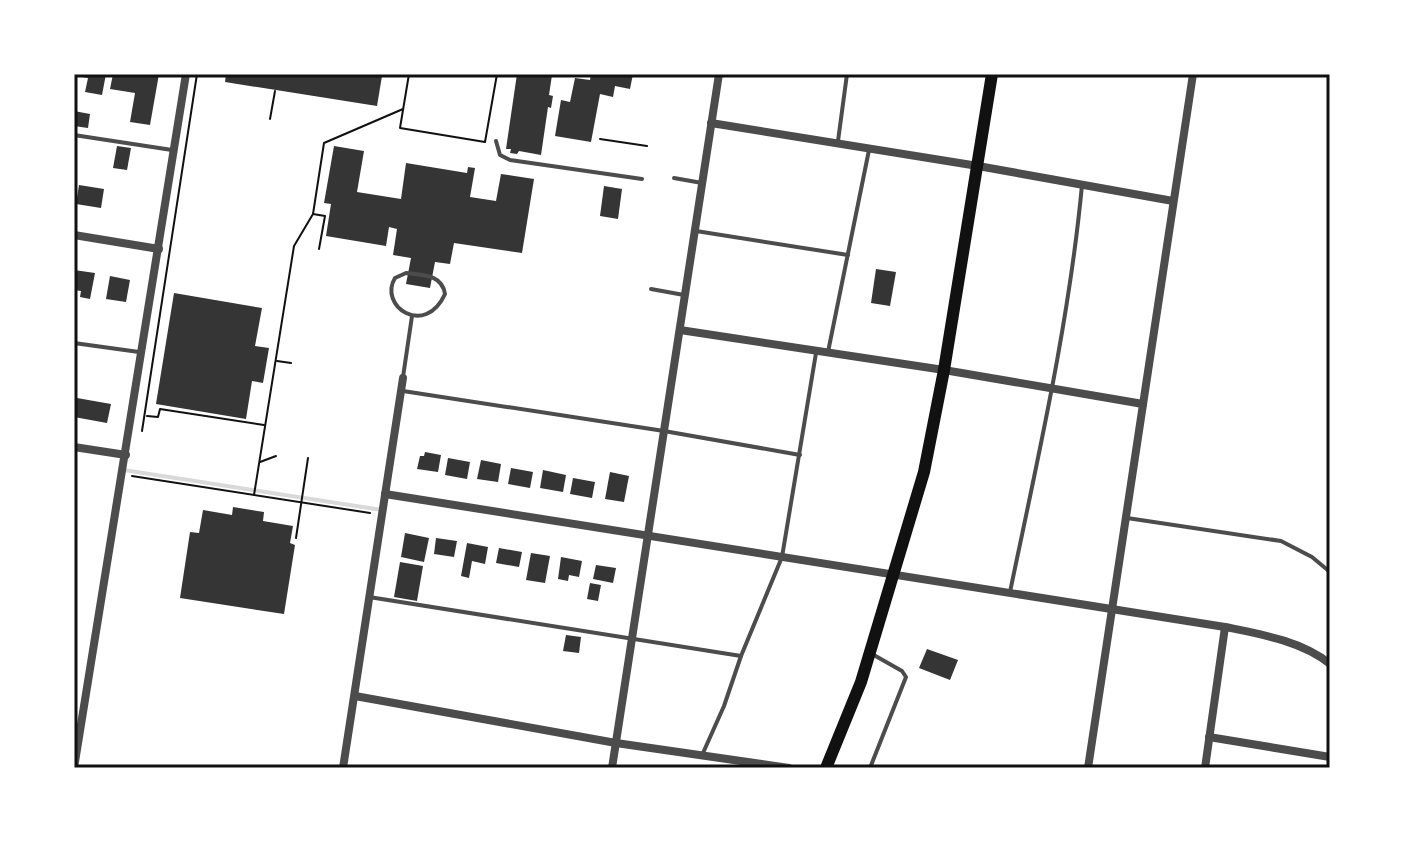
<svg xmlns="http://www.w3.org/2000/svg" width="1404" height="842" font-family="'Titillium Web',sans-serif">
<rect width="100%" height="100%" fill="#fff"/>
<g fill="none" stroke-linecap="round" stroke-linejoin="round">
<polyline stroke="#d9d9d9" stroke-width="4" points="124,470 382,510"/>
</g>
<g fill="#353535">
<polygon points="76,74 106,74 102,95 85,92 88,78 76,76"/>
<polygon points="113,74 159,74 150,125 130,122 135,93 110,89"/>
<polygon points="226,74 371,74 382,76 377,106 225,82"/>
<polygon points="517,74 552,75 549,95 553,96 551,108 548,107 541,155 519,151 517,154 510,153 511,149 506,149"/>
<polygon points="591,74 633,74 630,89 615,86 613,97 600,94 591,142 555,136 561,100 570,102 575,78 590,80"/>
<polygon points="74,111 90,114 88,128 74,126"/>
<polygon points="117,146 131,148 127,170 113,168"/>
<polygon points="334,146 364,151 357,192 401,199 406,163 467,173 468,167 475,168 470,197 496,201 501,174 534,179 522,253 454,243 450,264 435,262 430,288 406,284 411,258 393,255 397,229 389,227 386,246 326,236 331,204 324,203"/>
<polygon points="79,185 104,189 101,208 76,204"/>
<polygon points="604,186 622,189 618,219 600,216"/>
<polygon points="876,269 896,272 890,306 871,303"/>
<polygon points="74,270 95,273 90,299 80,297 81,291 74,290"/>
<polygon points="110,276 130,280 126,302 106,299"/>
<polygon points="174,293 262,308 255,346 269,348 263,383 252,381 246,419 156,404"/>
<polygon points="77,398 111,404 107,423 74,417"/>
<polygon points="425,452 441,455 438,472 417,469 420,456 424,456"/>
<polygon points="448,458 470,462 467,479 445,475"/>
<polygon points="481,460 501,464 498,482 477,479"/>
<polygon points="511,468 533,472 530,488 508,484"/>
<polygon points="543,470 566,475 563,492 540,488"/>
<polygon points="610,472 629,476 624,502 605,499"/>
<polygon points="573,478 595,482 592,498 570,494"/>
<polygon points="233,507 264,512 263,521 293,526 290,543 295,545 284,614 180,598 190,532 199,533 203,510 232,515"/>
<polygon points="405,533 429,538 424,562 401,557"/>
<polygon points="436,538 457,541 454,557 434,554"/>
<polygon points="467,543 488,547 485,564 472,561 469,578 461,576"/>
<polygon points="499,548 522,552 519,567 496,563"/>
<polygon points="531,553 550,556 545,583 526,580"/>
<polygon points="561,557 582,561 579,577 569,575 568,581 558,579"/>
<polygon points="400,562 423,566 417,601 394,597"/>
<polygon points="596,565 616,568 613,583 593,579"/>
<polygon points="590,583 601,585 598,601 587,599"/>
<polygon points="566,635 581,637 579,653 563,651"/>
<polygon points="927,649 958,660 950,680 919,668"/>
</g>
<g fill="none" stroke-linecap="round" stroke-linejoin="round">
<g stroke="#111" stroke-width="2">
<polyline points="409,74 400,128 485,142 497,74"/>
<polyline points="270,119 275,91"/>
<polyline points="600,139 647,146"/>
<polyline points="313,214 325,216 319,249"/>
<polyline points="277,361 291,363"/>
<polyline points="147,416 158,417 160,409 264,425"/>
<polyline points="142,431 197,74"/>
<polyline points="260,462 276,456"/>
<polyline points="132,476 370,513"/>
<polyline points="254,495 294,246 313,214 324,143 403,109"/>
<polyline points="296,538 308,458"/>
</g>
<g stroke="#4c4c4c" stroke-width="4">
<polyline points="74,135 172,150"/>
<polyline points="496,141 500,155 510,160 642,179"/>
<polyline points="838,141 847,74"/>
<polyline points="674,178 702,183"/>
<polyline points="696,231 848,255"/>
<path d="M406 273C422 275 442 274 445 294 425 338 378 306 395 278Z"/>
<polyline points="651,289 684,295"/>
<polyline points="74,343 139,352"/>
<polyline points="828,352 869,150"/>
<polyline points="403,377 412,316"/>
<polyline points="403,391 664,431 800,455"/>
<polyline points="1127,518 1281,541 1312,557 1330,572"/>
<path d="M1010 592C1038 457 1069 323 1082 185"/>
<polyline points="369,597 741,656"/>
<polyline points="703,753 724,706 741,656 782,557 816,353"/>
<polyline points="870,768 906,677 902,671 872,654"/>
</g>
<g stroke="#4c4c4c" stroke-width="8">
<polyline points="711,123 978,166 1173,201"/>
<polyline points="74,235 159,249"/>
<polyline points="680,330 944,370 1143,404"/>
<polyline points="74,447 126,455"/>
<path d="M385 494 1225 627C1260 634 1302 641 1330 664"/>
<polyline points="355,696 616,743 789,768"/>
<polyline points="1209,737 1330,757"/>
<polyline points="74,768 186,74"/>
<polyline points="343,768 403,378"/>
<polyline points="612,768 719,74"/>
<polyline points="1088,768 1193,74"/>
<polyline points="1205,768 1225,627"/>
</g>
<polyline stroke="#111" stroke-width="12" points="826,768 861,682 924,472 944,370 992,74"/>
</g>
<rect width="1404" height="842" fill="none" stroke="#ffffff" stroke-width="152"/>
<rect x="76" y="76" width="1252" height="690" fill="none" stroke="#111" stroke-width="3"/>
</svg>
